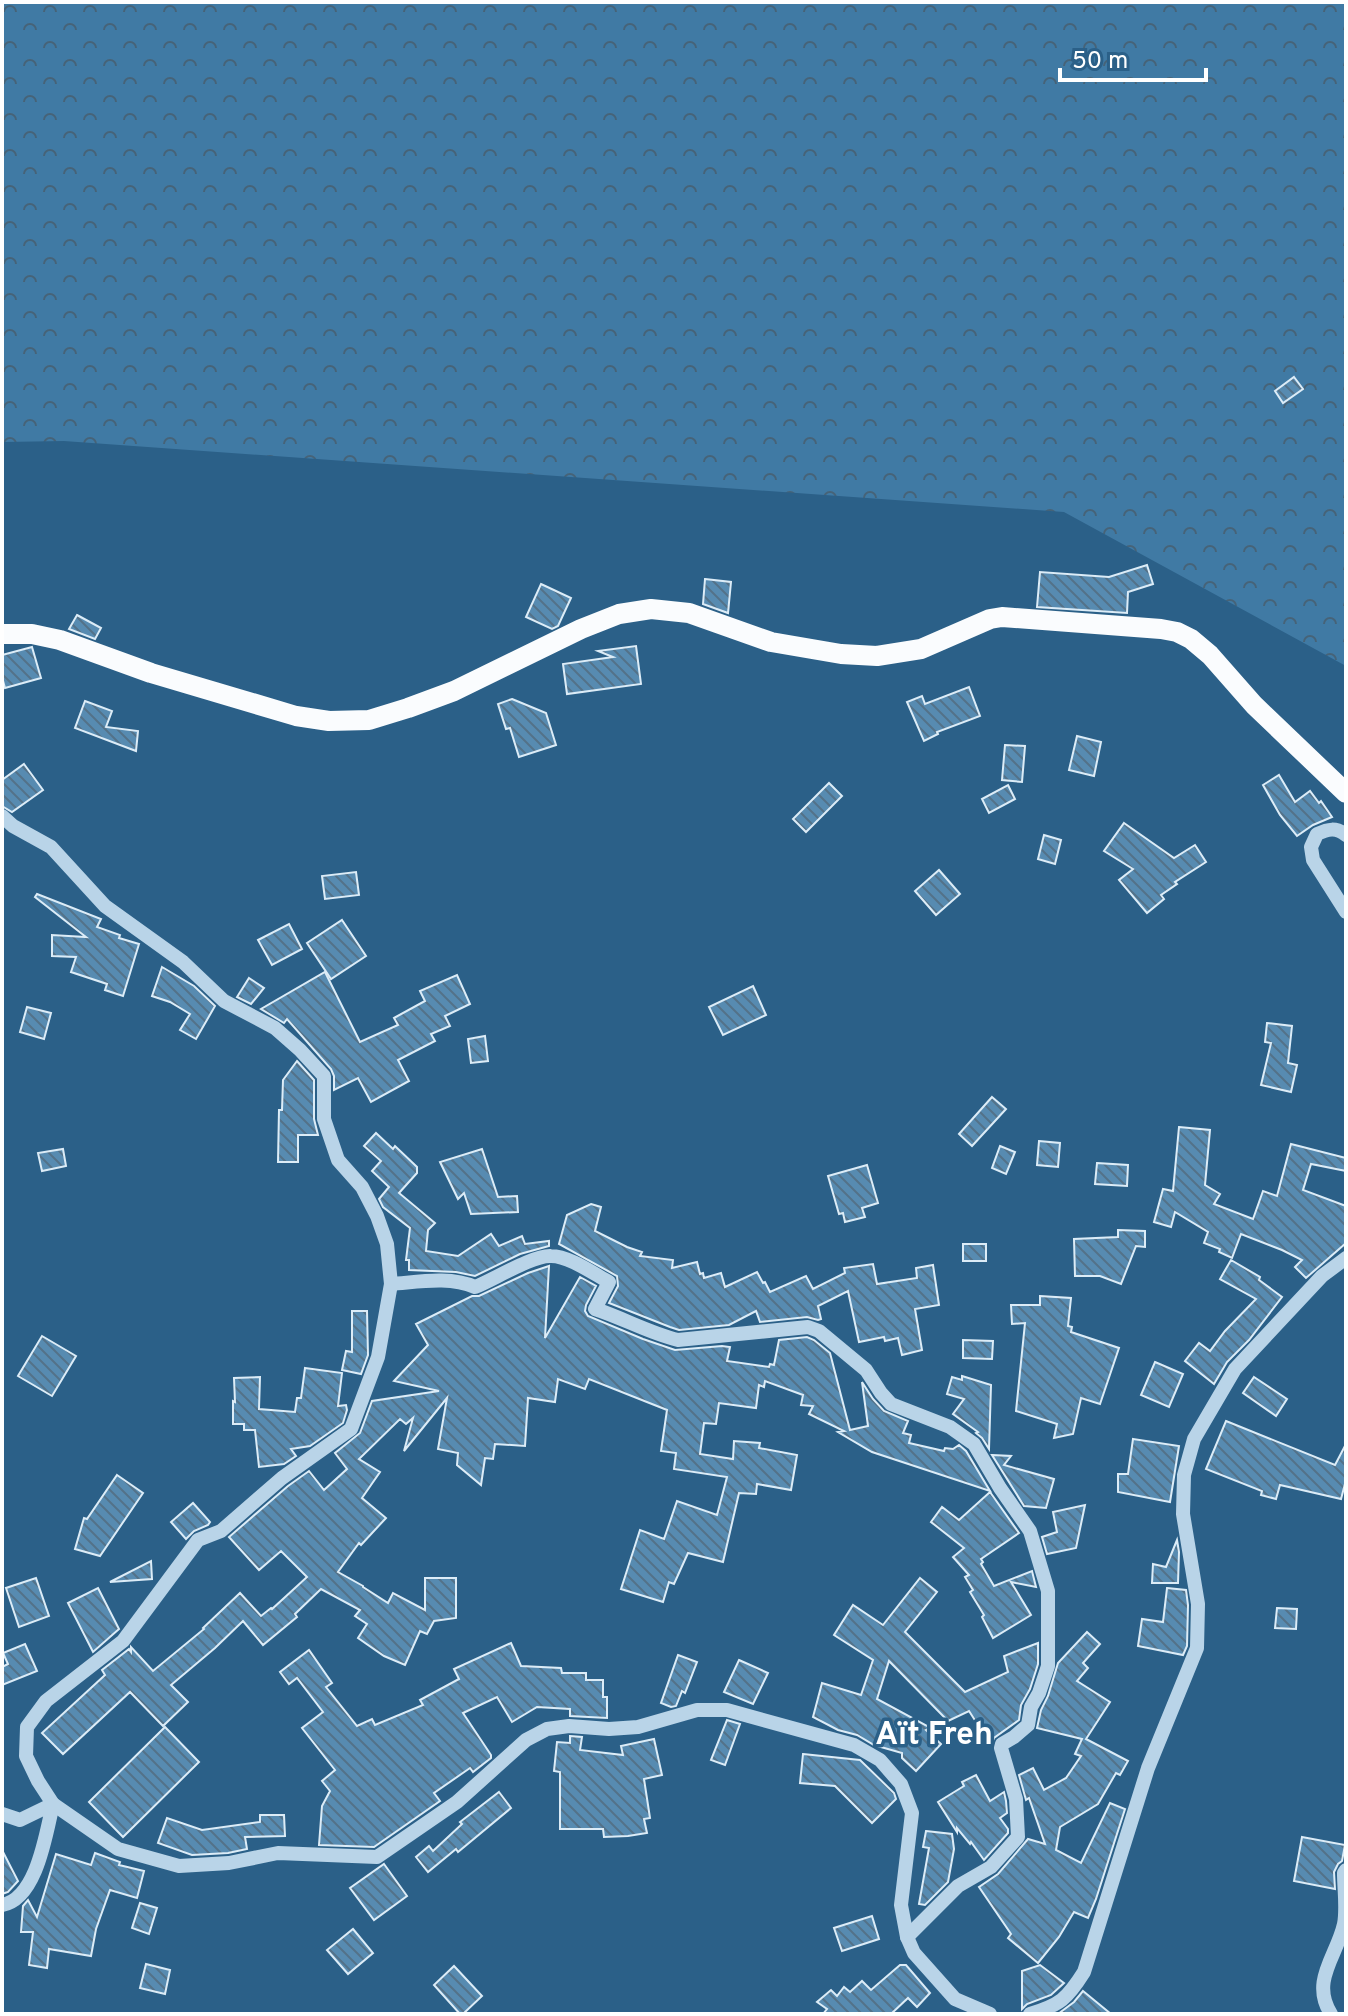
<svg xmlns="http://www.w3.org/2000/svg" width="1348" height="2016" font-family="Overpass,sans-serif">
<defs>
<pattern id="forest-crowns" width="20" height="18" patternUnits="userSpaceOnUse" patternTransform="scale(2)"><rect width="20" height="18" fill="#407aa4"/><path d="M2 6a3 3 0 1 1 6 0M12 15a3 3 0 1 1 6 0" fill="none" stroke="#466378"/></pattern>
<pattern id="building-back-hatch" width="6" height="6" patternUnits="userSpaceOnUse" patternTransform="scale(2)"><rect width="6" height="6" fill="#578bb1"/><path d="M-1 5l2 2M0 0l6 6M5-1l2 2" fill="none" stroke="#537289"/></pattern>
</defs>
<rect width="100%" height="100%" fill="#2b6088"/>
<polygon fill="url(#forest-crowns)" points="2,2 1346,2 1346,666 1064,512 64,441 2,442"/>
<g fill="url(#building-back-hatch)" stroke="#dcecf7" stroke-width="2">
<polygon points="1294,377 1303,389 1283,403 1275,391"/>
<polygon points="1147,565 1153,584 1128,592 1127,613 1037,607 1040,572 1109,577"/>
<polygon points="705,579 731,582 728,613 703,604"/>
<polygon points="541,584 571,598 558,626 552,629 526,617"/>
<polygon points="77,615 101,628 95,639 69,629"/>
<polygon points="636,646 641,684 567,694 563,664 613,657 598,651"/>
<polygon points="32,647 41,678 5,688 2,677 2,655"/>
<polygon points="969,687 980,716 937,732 938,734 924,741 907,702 922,696 925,704"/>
<polygon points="512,699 546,713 556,745 519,757 510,728 506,729 498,704"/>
<polygon points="85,701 112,711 106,727 138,731 136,751 75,728"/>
<polygon points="1077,736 1101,742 1094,776 1069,770"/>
<polygon points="1005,745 1025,746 1022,782 1002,780"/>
<polygon points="24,764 43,790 12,812 2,806 2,780"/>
<polygon points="1279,775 1295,802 1310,791 1319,803 1321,801 1332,817 1313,825 1297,836 1280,815 1263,785"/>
<polygon points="829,783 842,796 806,832 793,819"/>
<polygon points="1008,785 1015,799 989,813 982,799"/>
<polygon points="1124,823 1174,858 1195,845 1206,862 1175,882 1177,884 1161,895 1164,899 1147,913 1119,880 1133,869 1104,851"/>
<polygon points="1044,835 1061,840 1055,864 1038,859"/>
<polygon points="939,870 960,894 936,915 915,891"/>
<polygon points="356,872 359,895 325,899 322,876"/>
<polygon points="37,894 101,919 97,927 120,935 119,938 139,944 123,996 105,990 107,984 71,972 76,957 52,956 52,935 86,937 35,897"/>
<polygon points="342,920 366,956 331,979 307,943"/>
<polygon points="289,924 302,949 272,965 258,940"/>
<polygon points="162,967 194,986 215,1006 196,1039 180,1030 190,1014 170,1002 152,996"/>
<polygon points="325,972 360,1042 398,1025 394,1018 425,1001 420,991 457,975 470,1004 445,1016 450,1026 431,1034 435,1041 398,1060 409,1081 371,1102 358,1078 334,1090 334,1076 331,1069 287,1019 284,1023 261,1009"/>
<polygon points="249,978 264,988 251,1004 237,997"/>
<polygon points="753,986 766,1015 723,1035 709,1007"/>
<polygon points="27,1007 51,1013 44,1039 20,1032"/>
<polygon points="1267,1023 1292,1026 1288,1063 1297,1065 1291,1092 1261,1085 1271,1043 1265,1042"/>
<polygon points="485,1036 488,1061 471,1063 468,1039"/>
<polygon points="297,1061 314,1080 314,1119 318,1135 298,1135 298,1162 278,1162 279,1110 282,1110 283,1080"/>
<polygon points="992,1097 1006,1109 972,1146 959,1134"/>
<polygon points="1179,1127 1210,1130 1205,1185 1220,1194 1214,1204 1253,1219 1263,1191 1277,1196 1291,1144 1346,1158 1346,1171 1311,1164 1303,1190 1346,1206 1346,1243 1306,1278 1295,1267 1302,1260 1282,1250 1241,1234 1232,1258 1219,1252 1220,1249 1204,1243 1208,1232 1175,1212 1171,1227 1154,1222 1163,1189 1173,1191"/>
<polygon points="376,1133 393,1149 395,1146 417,1167 417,1173 399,1193 435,1223 428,1230 426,1251 458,1256 491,1234 499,1246 522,1236 525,1244 549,1241 549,1246 520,1254 475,1276 456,1272 409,1270 409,1260 406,1260 410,1228 383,1207 379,1199 389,1187 372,1171 381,1161 364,1146"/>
<polygon points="1039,1141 1060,1143 1058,1167 1037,1165"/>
<polygon points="1000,1146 1015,1152 1006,1174 992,1168"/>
<polygon points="63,1149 66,1166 42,1171 38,1153"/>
<polygon points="482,1149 498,1197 517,1196 518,1212 471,1214 464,1193 458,1199 440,1162"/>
<polygon points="1097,1163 1128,1165 1127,1186 1095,1184"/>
<polygon points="867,1165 878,1203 862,1208 865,1217 845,1222 843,1213 839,1214 828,1176"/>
<polygon points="591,1204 601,1207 595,1231 627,1247 642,1252 640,1256 673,1260 672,1268 697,1262 700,1274 703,1273 704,1278 721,1273 725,1287 757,1272 763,1283 765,1282 770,1292 806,1276 813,1289 845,1273 844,1268 873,1264 877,1284 917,1278 916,1268 933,1265 939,1305 915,1309 922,1350 902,1355 898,1338 885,1341 884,1337 859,1342 848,1291 818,1306 821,1319 818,1320 807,1317 760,1322 756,1311 729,1325 679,1330 670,1327 609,1303 618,1286 617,1276 559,1244 567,1215"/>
<polygon points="1118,1230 1145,1231 1145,1247 1136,1246 1121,1284 1100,1276 1075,1276 1074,1239 1118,1237"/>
<rect x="963" y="1244" width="23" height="17"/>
<polygon points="1231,1260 1260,1277 1259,1280 1282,1297 1249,1340 1227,1362 1214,1384 1185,1361 1199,1343 1210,1351 1225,1331 1256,1299 1220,1279"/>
<polygon points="549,1266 545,1338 580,1277 596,1286 586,1305 585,1311 588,1316 643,1339 675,1350 722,1346 730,1347 727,1361 769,1367 770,1364 774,1365 779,1340 807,1337 814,1340 830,1353 850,1430 868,1426 862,1382 873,1399 884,1411 908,1421 903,1433 911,1435 909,1443 944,1451 945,1448 953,1449 959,1445 966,1451 990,1491 872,1452 838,1432 844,1431 809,1414 813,1406 801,1405 803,1395 765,1381 764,1387 759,1385 756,1408 719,1403 716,1424 704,1423 700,1454 733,1459 734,1441 760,1443 759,1448 797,1455 791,1490 757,1484 756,1494 739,1493 723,1562 688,1553 674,1584 669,1582 663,1602 621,1589 640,1530 664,1539 677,1501 717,1515 727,1477 674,1469 676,1453 661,1451 667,1410 589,1379 585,1389 558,1379 555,1402 528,1398 525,1446 495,1444 493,1459 485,1458 481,1485 457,1465 458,1453 438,1449 447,1398 404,1451 413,1418 406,1424 400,1419 359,1459 380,1472 362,1498 386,1518 361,1545 359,1543 338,1572 363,1586 363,1587 388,1603 393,1593 425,1610 425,1578 456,1578 456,1618 434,1621 427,1634 420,1631 405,1665 384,1656 358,1638 367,1624 355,1616 360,1610 321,1589 295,1614 297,1617 263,1645 243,1621 215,1648 171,1685 188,1702 163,1726 130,1692 63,1754 42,1733 105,1675 102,1670 129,1649 131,1652 131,1647 153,1671 204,1629 203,1628 240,1593 261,1616 271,1608 272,1609 307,1577 281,1551 259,1570 229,1537 288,1486 309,1471 324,1490 347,1469 335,1453 360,1433 372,1401 439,1391 394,1381 428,1345 416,1324 472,1296 479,1296 528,1273"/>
<polygon points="1040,1296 1071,1298 1068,1326 1072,1327 1071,1332 1119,1348 1100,1404 1081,1398 1073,1434 1054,1438 1057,1424 1016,1411 1025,1323 1012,1324 1011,1305 1040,1305"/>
<polygon points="352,1311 367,1311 368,1355 361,1374 342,1370 346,1351 352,1352"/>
<polygon points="42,1336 76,1356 52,1396 18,1376"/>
<polygon points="963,1340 993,1341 992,1359 963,1358"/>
<polygon points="1155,1362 1183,1374 1169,1407 1141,1395"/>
<polygon points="305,1368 342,1373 338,1406 346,1405 347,1410 343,1423 310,1446 291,1449 296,1456 284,1464 259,1467 255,1430 244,1430 244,1424 233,1424 233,1401 235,1402 234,1378 260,1377 259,1409 295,1412 297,1398 301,1398"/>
<polygon points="962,1376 991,1385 989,1449 982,1438 976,1433 978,1432 953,1414 964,1399 947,1394 952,1377 962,1380"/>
<polygon points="1254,1377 1287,1399 1276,1416 1243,1393"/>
<polygon points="1226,1421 1335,1465 1346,1444 1346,1480 1341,1499 1280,1485 1276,1499 1261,1495 1262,1491 1206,1469"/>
<polygon points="1133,1439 1179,1446 1170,1502 1118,1492 1118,1474 1128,1474"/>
<polygon points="992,1455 1011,1456 1004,1465 1054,1479 1046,1508 1024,1506"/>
<polygon points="117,1475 143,1493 100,1556 75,1549 84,1518 87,1519"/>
<polygon points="990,1492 1019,1533 981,1559 983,1562 981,1564 994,1586 1032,1571 1036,1587 1011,1582 1031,1615 993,1638 982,1617 984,1615 970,1592 973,1590 965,1577 969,1575 953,1557 964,1548 931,1522 942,1507 959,1520"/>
<polygon points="193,1503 210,1522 208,1525 194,1531 186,1539 171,1522"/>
<polygon points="1085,1505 1076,1548 1047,1554 1042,1537 1057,1532 1053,1512"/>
<polygon points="1177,1540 1179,1552 1178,1583 1152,1583 1153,1564 1166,1567"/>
<polygon points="151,1561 152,1579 110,1582"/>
<polygon points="36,1578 49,1616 19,1627 6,1588"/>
<polygon points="920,1578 937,1592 905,1632 965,1692 1008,1672 1004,1656 1038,1643 1038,1664 1030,1689 1021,1705 1019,1720 994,1738 991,1745 969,1711 948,1721 889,1661 877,1699 931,1728 926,1730 941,1744 916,1771 902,1758 902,1753 874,1745 857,1735 838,1730 813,1717 822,1683 861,1695 873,1660 834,1635 853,1605 883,1625"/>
<polygon points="98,1588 119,1629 93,1652 68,1603"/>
<polygon points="1167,1588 1186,1590 1188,1605 1187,1646 1183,1655 1138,1646 1142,1619 1163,1622"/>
<polygon points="1277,1608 1297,1609 1296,1629 1275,1628"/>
<polygon points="1087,1632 1100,1644 1083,1663 1088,1668 1077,1681 1110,1702 1086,1739 1128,1761 1120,1775 1116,1773 1098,1804 1060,1827 1056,1850 1081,1863 1110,1803 1125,1809 1096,1899 1088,1918 1074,1912 1059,1937 1038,1963 1008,1938 1011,1934 979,1887 998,1874 1028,1839 1045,1844 1029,1798 1026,1800 1019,1775 1033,1768 1044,1790 1066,1778 1081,1756 1075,1754 1082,1739 1037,1728 1041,1710 1048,1696 1058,1663"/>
<polygon points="511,1643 521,1666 561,1668 562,1673 586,1673 586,1680 603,1680 603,1697 607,1697 607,1718 570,1716 570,1709 537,1707 512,1722 497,1697 463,1713 491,1755 491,1758 473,1772 470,1768 434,1793 440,1801 374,1847 319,1845 322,1806 330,1791 322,1781 335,1770 302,1728 323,1712 297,1678 289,1684 280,1672 309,1650 332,1683 326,1687 357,1726 372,1719 375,1725 423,1705 420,1700 459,1679 454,1669"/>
<polygon points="25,1644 37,1671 2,1685 2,1667 8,1664 3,1653"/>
<polygon points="678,1655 697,1662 685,1693 682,1691 676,1706 671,1707 661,1703"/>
<polygon points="739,1660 768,1673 753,1704 724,1692"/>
<polygon points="727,1720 740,1724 725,1765 711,1760"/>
<polygon points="165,1727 199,1762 123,1837 89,1802"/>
<polygon points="570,1736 582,1737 580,1750 623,1755 621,1746 654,1739 662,1775 644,1779 650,1818 644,1819 647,1833 628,1836 604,1837 603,1829 560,1829 560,1772 554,1771 557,1742 570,1743"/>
<polygon points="803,1754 860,1760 894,1793 896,1799 872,1823 835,1786 800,1783"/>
<polygon points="976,1775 990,1801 1004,1792 1006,1801 1007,1813 1000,1818 1008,1829 1008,1833 984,1860 971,1842 970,1844 957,1828 957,1832 938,1802 964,1786 962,1782"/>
<polygon points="499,1792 511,1808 458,1852 456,1849 428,1872 416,1857 429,1846 433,1851 462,1824 460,1822"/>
<polygon points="260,1815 284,1815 285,1836 245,1837 247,1849 228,1853 192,1855 158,1843 167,1818 202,1830 260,1822"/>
<polygon points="926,1831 952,1834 954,1849 948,1882 925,1905 919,1904 929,1848 923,1847"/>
<polygon points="1302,1837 1345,1845 1342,1861 1338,1864 1334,1872 1335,1889 1294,1881"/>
<polygon points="2,1850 18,1881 8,1892 2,1894"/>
<polygon points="95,1853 120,1862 119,1865 144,1871 137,1898 110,1890 96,1929 91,1956 49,1949 47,1968 29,1965 33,1932 21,1932 23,1906 28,1900 37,1917 56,1854 91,1865"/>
<polygon points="384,1864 407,1896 374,1920 350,1888"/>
<polygon points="140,1903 157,1908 149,1934 132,1928"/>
<polygon points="872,1916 879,1939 842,1951 834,1928"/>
<polygon points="353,1929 373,1953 348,1974 327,1950"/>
<polygon points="146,1964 170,1970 165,1994 140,1988"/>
<polygon points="900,1965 906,1965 930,1993 917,2007 908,1998 891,2014 823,2014 827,2009 817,2002 831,1990 837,1996 844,1987 850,1992 862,1981 871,1990"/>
<polygon points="1040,1965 1064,1983 1051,1995 1027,2004 1022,2009 1022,1971"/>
<polygon points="454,1966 482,1996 463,2014 460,2014 434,1985"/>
<polygon points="1083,1991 1111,2014 1058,2014 1074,2002"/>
</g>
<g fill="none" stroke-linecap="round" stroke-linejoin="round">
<g stroke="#b9d4e8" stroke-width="14">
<polyline points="2,816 13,826 51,847 105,906 183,962 224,1001 275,1028 300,1050 324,1076 324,1119 338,1160 362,1187 377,1216 387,1244 391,1284 378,1357 351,1429 282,1478 221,1531 198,1540 123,1641 46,1701 27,1727 26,1756 38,1781 53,1804 118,1849 179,1866 229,1863 278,1853 377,1857 457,1802 526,1740 547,1729 569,1726 609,1729 638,1727 697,1710 727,1710 854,1745 880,1760 901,1784 912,1813 901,1905 907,1937 914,1953 955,1999 990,2014"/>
<path d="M1346 835C1336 827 1328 829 1317 834L1311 847 1313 860 1346 912"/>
<path d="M391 1284C419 1282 449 1276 475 1287 493 1280 533 1255 551 1256 569 1256 594 1274 609 1282L595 1309C623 1318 649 1333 678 1340L808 1327 819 1331 866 1370 881 1393 891 1404 950 1427 974 1444 1000 1488 1030 1531 1048 1591V1666L1039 1693 1031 1707 1028 1725 1014 1737 1002 1744 1001 1748 1016 1799 1018 1837 991 1867 958 1886 907 1937"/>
<polyline points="2,1814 20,1820 53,1804"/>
<path d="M2 1905C37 1899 46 1833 53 1804"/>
<path d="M1030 2014C1060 2005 1067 1999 1084 1972L1148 1768 1197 1648 1198 1604 1183 1514 1184 1475 1194 1439 1235 1369 1322 1276 1346 1258"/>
<path d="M1331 2014C1310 1981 1337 1956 1344 1924 1347 1909 1344 1889 1344 1873L1346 1870"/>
</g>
<polyline stroke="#fafcfe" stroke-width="20" points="2,634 32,634 60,640 151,673 296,716 329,721 369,720 408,708 454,691 581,629 619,614 651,609 689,613 771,642 841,654 877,656 921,649 990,619 1002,617 1161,629 1177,632 1191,639 1210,655 1254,705 1346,793"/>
</g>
<g text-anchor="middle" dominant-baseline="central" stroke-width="7" stroke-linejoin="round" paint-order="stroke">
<g font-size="32" font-weight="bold" fill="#fff" stroke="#2b6088">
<text x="934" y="1736">Aït Freh</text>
</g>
</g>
<rect width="1348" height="2016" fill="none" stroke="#ffffff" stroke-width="8"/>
<path d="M1060 68v12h146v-12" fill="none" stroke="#ffffff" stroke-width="4"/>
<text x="1072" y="68" font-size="24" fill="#ffffff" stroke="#2b6088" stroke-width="6" paint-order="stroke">50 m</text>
</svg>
